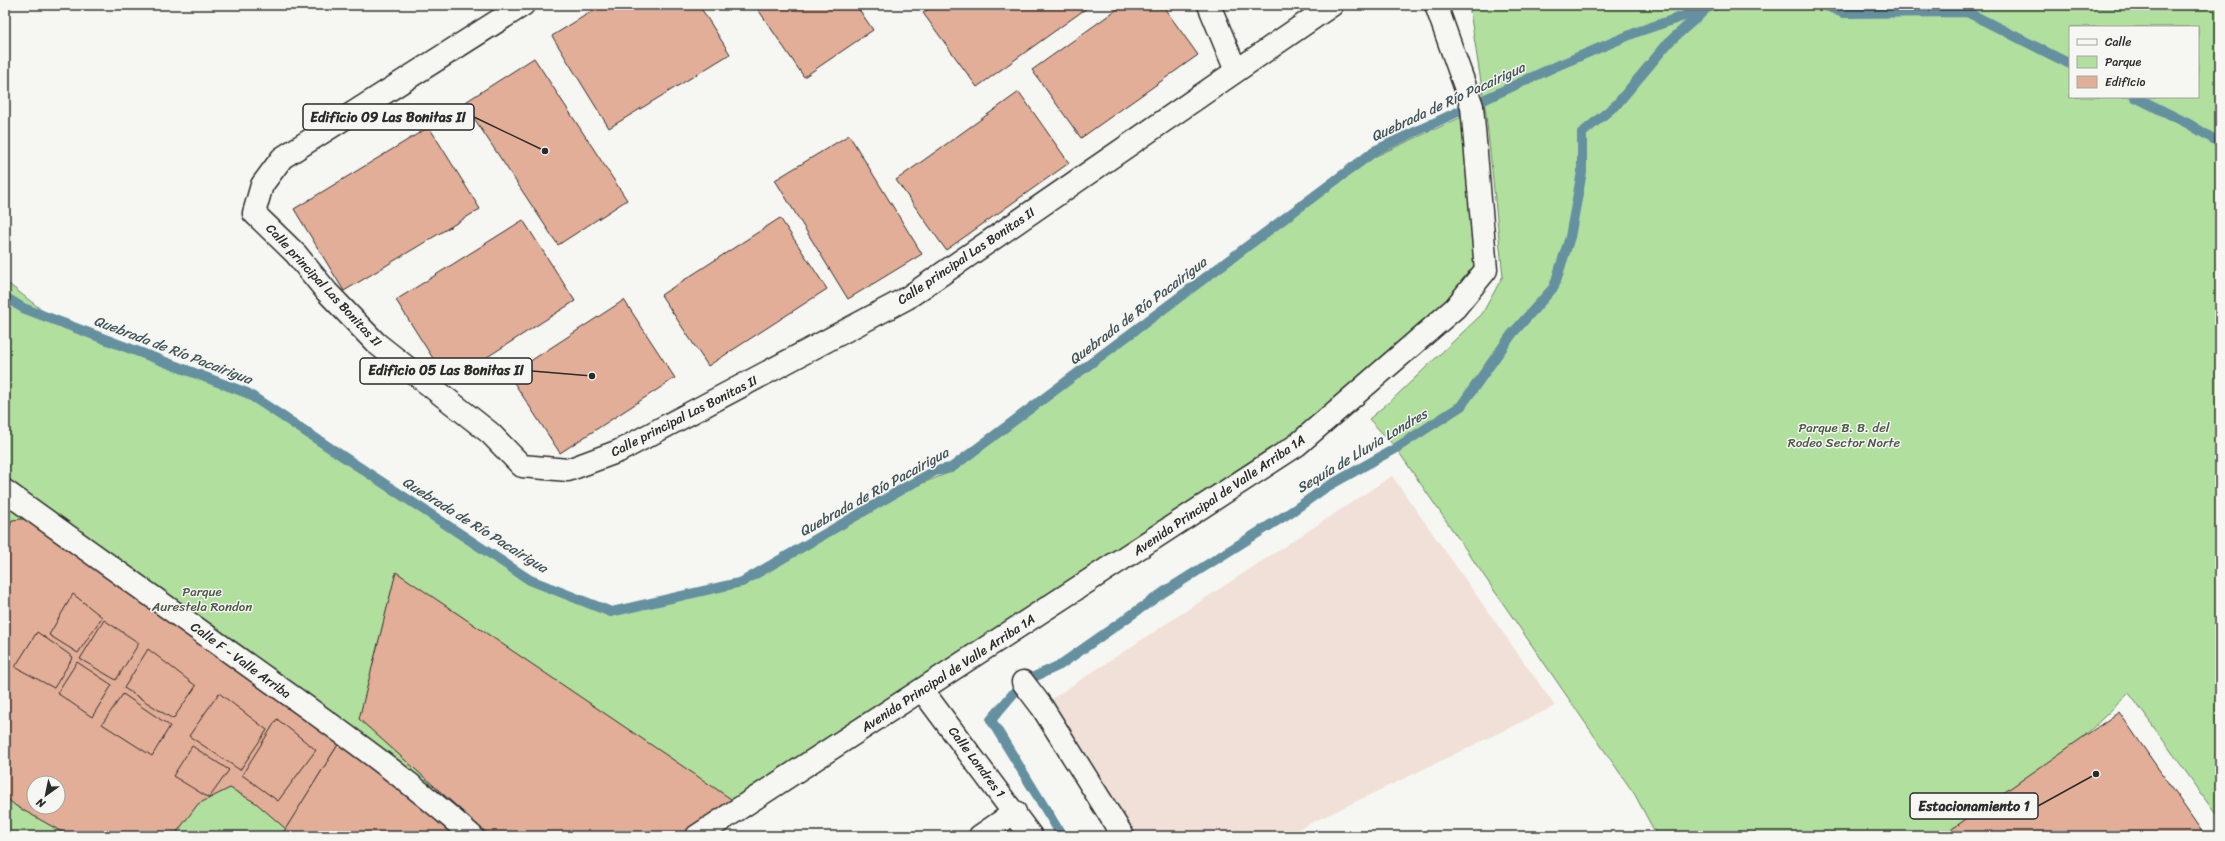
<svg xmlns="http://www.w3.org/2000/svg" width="2225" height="841" font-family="Sriracha,sans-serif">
<rect width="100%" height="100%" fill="#f6f6f2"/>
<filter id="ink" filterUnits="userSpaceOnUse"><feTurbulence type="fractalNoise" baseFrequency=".025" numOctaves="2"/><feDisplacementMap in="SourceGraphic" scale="8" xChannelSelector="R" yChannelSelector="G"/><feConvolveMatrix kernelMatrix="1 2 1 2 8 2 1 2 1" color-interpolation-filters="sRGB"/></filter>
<g filter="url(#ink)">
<polygon fill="#f0e0d7" points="1392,476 1555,706 1284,836 1133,836 1050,700"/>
<g fill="#b1df9e" stroke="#6e8564" fill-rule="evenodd">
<path d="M1469 5H2220V819L2129 693 2078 742 1942 836H1657L1635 795 1396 448 1369 419 1395 397 1482 314 1503 276 1486 114ZM2070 27H2198V97H2070Z"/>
<path d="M1466 115 1479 269 1456 298 1369 377 1237 479 689 836H476L286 829 281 836H5V281L52 318 247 393 441 521 528 583 612 615 744 585 910 488 956 470 1214 273 1376 156ZM34 783H58V807H34Z"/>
</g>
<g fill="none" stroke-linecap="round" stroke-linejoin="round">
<g stroke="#65909f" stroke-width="10">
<polyline points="1824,5 1843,13 1967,12 2070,64"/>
<polyline points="2135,97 2189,124 2220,143"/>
<polyline points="5,297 23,308 247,393 530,580 611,612 742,582 904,488 935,471 951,468 1376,150 1552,68 1637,32 1716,5"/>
<polyline points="1062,836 991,720 1023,682 1060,665 1164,592 1294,510 1325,488 1396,448 1461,406 1512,334 1554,287 1570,237 1582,172 1582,133 1617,104 1669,42 1704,11"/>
</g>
</g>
<g fill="#e3ae98" stroke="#2b2b2b" fill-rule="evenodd">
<polygon points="602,5 699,5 730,54 609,128 552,36"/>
<polygon points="755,5 856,5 873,30 804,77"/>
<polygon points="934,5 1091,5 977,87 923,13"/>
<polygon points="1123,5 1162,5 1198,55 1081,138 1032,70"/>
<polygon points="534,58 627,200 558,245 464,103"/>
<polygon points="1019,92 1069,163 946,250 896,180"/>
<polygon points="429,127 480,209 344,291 294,209"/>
<polygon points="849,135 922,254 848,299 775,180"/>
<polygon points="780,218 827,289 708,366 661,295"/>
<polygon points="523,220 575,301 448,382 396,300"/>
<polygon points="624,300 675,378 560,453 509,375"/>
<path d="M41 517 344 735 286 829 256 803 230 788 198 804 174 836H69L16 806 5 797V543L12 520ZM34 783H58V807H34Z"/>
<polygon points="396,572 734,801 682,836 490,836 359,719"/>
<polygon points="73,594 102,617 78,653 49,635"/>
<polygon points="104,620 139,643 116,680 80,659"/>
<polygon points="37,632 73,657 54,688 15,667"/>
<polygon points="148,649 196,686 173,719 124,688"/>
<polygon points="77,662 112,685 92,717 57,693"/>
<polygon points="219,693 267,730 240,770 189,736"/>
<polygon points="123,694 170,726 152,756 102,724"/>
<polygon points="2119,712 2205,836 1942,836"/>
<polygon points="277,719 316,750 278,801 242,775"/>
<polygon points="344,735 460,836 281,836"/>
<polygon points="192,746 229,770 209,798 173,776"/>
</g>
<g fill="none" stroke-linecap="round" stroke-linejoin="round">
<g stroke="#2b2b2b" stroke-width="25">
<g id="minor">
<polyline points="523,5 282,158 262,185 254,213 296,254 327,292 376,343 490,433 522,466 568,470 619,451 907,298 1332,5"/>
<polyline points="1209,5 1236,71"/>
<path d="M5 491C92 553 179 615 266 678 336 728 407 778 472 836"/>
<polyline points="1023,682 1042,707 1123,836"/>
<polyline points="922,690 1031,836"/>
<polyline points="697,836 1297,445 1455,308 1486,270 1472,106 1436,5"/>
<polyline points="980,836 1015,812"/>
</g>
</g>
<use href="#minor" stroke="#f6f6f2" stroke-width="22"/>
</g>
</g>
<g text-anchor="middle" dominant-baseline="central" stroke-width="3" stroke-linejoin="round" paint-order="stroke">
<g font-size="13" fill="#2b2b2b" stroke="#f6f6f2">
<text transform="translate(966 256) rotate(-34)">Calle principal Las Bonitas II</text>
<text transform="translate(324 285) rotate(47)">Calle principal Las Bonitas II</text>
<text transform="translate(684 416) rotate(-27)">Calle principal Las Bonitas II</text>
<text transform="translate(1219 495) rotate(-34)">Avenida Principal de Valle Arriba 1A</text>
<text transform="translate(241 660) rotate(36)">Calle F - Valle Arriba</text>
<text transform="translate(948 673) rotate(-33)">Avenida Principal de Valle Arriba 1A</text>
<text transform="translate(977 762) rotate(53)">Calle Londres 1</text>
</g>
<g font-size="13" fill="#4c5848" stroke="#f6f6f2">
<text x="1844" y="427">Parque B. B. del<tspan x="1844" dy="15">Rodeo Sector Norte</tspan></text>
<text x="202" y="591">Parque<tspan x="202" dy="15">Aurestela Rondon</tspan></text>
</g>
<g font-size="14" font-style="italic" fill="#43555b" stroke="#f6f6f2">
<text transform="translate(1448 102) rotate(-25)">Quebrada de Río Pacairigua</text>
<text transform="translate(1138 311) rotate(-37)">Quebrada de Río Pacairigua</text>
<text transform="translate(173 350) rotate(21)">Quebrada de Río Pacairigua</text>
<text transform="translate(1362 451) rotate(-31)">Sequía de Lluvia Londres</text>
<text transform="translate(874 492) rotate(-29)">Quebrada de Río Pacairigua</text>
<text transform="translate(475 525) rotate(32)">Quebrada de Río Pacairigua</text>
</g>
</g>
<path fill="none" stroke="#2b2b2b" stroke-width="1.5" d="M545 151L474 117M592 376L532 371M2096 774L2038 806"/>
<g fill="#2b2b2b" stroke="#f6f6f2" stroke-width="1.5">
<circle cx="545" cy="151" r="4"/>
<circle cx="592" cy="376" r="4"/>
<circle cx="2096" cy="774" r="4"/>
</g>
<g fill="#f6f6f2" stroke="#2b2b2b" stroke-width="1.5">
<rect x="303" y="104" width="171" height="26" rx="4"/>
<rect x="360" y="358" width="172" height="26" rx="4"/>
<rect x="1910" y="793" width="128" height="26" rx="4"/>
</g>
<g font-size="14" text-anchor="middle" font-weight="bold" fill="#2b2b2b">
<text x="388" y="122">Edificio 09 Las Bonitas II</text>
<text x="446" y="375">Edificio 05 Las Bonitas II</text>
<text x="1974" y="811">Estacionamiento 1</text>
</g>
<rect width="2225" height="841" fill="none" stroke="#f6f6f2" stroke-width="20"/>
<rect x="10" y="10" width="2205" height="821" fill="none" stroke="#2b2b2b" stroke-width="1.5" filter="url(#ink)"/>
<rect x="2069" y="26" width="130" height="72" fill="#f6f6f2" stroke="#a5a5a2"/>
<rect x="2077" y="39" width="20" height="6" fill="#f6f6f2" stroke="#a5a5a2"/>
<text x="2105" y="46" font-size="12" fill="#2b2b2b">Calle</text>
<rect x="2077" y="56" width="20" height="12" fill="#b1df9e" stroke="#a5a5a2"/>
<text x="2105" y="66" font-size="12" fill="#2b2b2b">Parque</text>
<rect x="2077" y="76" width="20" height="12" fill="#e3ae98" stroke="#a5a5a2"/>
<text x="2105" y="86" font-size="12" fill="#2b2b2b">Edificio</text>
<g transform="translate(46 795) rotate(213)"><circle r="19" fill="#f6f6f2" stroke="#a5a5a2"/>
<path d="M0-3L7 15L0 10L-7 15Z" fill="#2b2b2b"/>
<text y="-6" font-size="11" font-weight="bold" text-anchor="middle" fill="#2b2b2b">N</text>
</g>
</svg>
